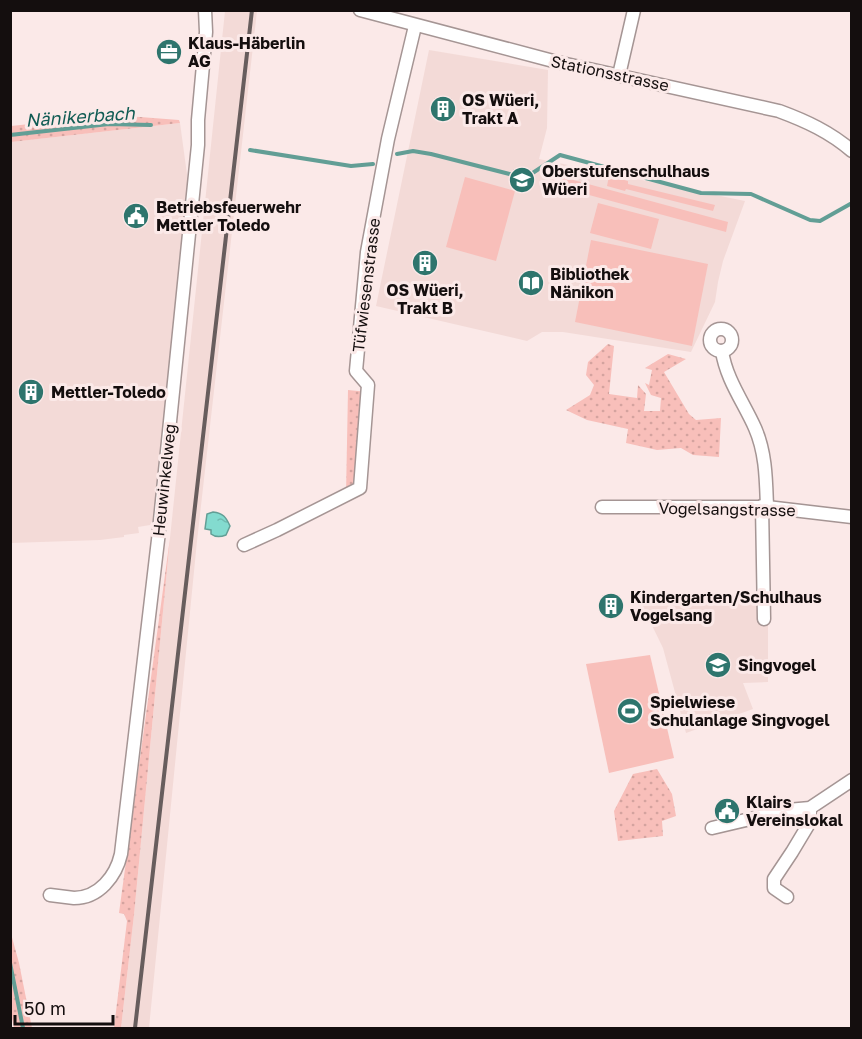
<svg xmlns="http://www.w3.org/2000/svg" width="862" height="1039" font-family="'Golos Text',sans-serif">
<defs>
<pattern id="grass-dots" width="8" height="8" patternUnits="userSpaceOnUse" patternTransform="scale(1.5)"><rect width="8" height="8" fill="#f8bfba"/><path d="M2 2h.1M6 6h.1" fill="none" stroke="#d4a39f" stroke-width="1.8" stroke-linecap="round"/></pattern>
<pattern id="water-ripples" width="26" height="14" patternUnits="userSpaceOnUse" patternTransform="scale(1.5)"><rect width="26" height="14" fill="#83dbcf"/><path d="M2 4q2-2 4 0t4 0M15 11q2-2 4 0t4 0" fill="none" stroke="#70bbb1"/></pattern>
</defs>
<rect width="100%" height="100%" fill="#fbe9e8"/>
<g fill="#f3dad7">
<polygon points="225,11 257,11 197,541 149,1028 121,1028 134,915 170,538"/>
<polygon points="429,50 548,70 547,128 539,159 745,201 723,261 718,282 715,302 691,352 563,332 542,332 527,341 376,306"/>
<polygon points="180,123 189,189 155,515 150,525 138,527 139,533 124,535 124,537 100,540 11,543 10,142"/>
<polygon points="768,593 768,682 743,683 753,709 686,733 663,648 639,599"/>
</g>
<g fill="url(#grass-dots)">
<polygon points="114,115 179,120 180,123 11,142 11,126"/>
<polygon points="608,344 614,346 609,394 637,398 638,385 646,394 644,411 660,411 661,398 651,395 645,383 649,385 652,370 645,368 668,354 686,359 664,372 689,414 696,420 721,418 719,457 693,455 681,448 657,450 626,443 628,429 587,420 566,410 590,395 594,385 586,375 588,362"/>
<polygon points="348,390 368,392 360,488 346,495"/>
<polygon points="170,538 134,915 121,1028 114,1028 127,921 124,914 119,913"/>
<polygon points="657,769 672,794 676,816 662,821 663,836 618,841 614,811 633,774"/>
<polygon points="10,930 19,963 32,1028 14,1028 10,1009"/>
</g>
<g fill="#f8bfba">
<polygon points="555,175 728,222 726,232 552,185"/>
<polygon points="609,176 628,181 628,184 715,205 713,211 626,189 625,191 607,186"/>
<polygon points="465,177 515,191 496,261 446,247"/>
<polygon points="598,203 659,219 651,249 590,233"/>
<polygon points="591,240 708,264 692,346 575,322"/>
<polygon points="650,655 674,758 609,773 586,664"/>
</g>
<path fill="url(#water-ripples)" stroke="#629e95" stroke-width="1.5" d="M213 512C223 513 226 517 230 526L226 535C221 537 216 538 211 534V530L205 529 207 514Z"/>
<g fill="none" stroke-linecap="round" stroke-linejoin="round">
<g stroke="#629e95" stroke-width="4">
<polyline points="10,135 109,124 151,125"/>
<polyline points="250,150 351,166 373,164"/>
<polyline points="397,154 413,151 431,154 525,178 560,155 701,193 751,194 810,220 820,221 852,203"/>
<polyline points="10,963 23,1028"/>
</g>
<g stroke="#a59594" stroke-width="15">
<g id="minor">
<path d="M360 10 557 62 779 111C806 121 830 132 852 151"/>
<polyline points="619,75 634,10"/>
<circle cx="721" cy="340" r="11"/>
<path d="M722 351C726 379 744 403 755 428 766 453 766 480 767 507"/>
<polyline points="762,506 764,619"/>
<polyline points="602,507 767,507 852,517"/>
<polyline points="244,545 277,530 360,488 368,385 356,371 367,252 388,139 415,26"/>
<polyline points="712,828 788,810 810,808 852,780"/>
<path d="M50 895C58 896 66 897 74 898 99 898 116 876 121 854L158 540 198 145V120L206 32 205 10"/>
<polyline points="787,897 774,888 774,879 792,852 810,822 810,808"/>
</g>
</g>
<use href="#minor" stroke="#fff" stroke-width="12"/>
<polyline stroke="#675d5d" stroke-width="4" points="135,1028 252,10"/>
</g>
<defs>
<g id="office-disc" transform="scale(1.35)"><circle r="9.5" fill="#2e756d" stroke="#fbe9e8"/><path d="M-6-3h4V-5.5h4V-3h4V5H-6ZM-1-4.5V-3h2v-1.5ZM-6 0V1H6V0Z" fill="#fff"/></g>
<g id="building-disc" transform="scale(1.35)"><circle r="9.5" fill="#2e756d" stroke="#fbe9e8"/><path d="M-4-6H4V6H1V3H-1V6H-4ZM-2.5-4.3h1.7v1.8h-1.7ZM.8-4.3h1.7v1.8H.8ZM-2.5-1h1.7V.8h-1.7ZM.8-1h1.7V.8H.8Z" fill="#fff"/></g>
<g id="school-disc" transform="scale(1.35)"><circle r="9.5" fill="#2e756d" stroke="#fbe9e8"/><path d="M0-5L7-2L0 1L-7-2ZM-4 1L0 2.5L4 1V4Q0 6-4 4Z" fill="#fff"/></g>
<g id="civic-disc" transform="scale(1.35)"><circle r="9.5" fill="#2e756d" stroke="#fbe9e8"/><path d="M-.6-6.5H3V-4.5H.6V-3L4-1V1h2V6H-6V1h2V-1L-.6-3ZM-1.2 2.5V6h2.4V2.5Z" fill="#fff"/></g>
<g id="library-disc" transform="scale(1.35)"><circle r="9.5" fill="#2e756d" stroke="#fbe9e8"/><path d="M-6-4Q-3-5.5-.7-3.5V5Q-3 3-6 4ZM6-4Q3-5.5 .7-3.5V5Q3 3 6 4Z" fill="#fff"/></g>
<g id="stadium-disc" transform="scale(1.35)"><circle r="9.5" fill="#2e756d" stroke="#fbe9e8"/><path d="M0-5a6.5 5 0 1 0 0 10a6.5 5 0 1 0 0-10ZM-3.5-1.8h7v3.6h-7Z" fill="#fff"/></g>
</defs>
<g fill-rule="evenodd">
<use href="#office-disc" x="169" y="52"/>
<use href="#building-disc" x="443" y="109"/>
<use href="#school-disc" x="522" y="180"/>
<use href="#civic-disc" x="136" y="216"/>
<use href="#building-disc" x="425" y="263"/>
<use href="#library-disc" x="531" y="283"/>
<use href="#building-disc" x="31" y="392"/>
<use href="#building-disc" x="611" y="606"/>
<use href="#school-disc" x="718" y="665"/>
<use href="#stadium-disc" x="630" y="711"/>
<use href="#civic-disc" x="727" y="811"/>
</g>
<g text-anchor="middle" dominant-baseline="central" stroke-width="6" stroke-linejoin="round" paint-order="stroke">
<g font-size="16" font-weight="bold" fill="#140e0e" stroke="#fbe9e8" text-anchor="start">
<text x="188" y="43">Klaus-Häberlin<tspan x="188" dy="18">AG</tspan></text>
<text x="462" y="100">OS Wüeri,<tspan x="462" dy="18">Trakt A</tspan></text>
<text x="542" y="171">Oberstufenschulhaus<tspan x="542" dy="18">Wüeri</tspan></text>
<text x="156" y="207">Betriebsfeuerwehr<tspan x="156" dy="18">Mettler Toledo</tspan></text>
<text x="550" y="274">Bibliothek<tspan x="550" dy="18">Nänikon</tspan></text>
<text x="425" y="290" text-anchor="middle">OS Wüeri,<tspan x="425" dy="18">Trakt B</tspan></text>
<text x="51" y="392">Mettler-Toledo</text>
<text x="630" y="597">Kindergarten/Schulhaus<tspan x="630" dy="18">Vogelsang</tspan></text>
<text x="738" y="665">Singvogel</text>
<text x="650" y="702">Spielwiese<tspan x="650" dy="18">Schulanlage Singvogel</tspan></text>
<text x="746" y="802">Klairs<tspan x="746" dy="18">Vereinslokal</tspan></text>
</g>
<g font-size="16" fill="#140e0e" stroke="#fbe9e8">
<text transform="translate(610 73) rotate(12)">Stationsstrasse</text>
<text transform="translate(366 285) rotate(-83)">Tüfwiesenstrasse</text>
<text transform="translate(164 480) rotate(-84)">Heuwinkelweg</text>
<text transform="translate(727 509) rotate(1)">Vogelsangstrasse</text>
</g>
<g font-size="18" font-style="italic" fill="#115c54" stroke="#fbe9e8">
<text transform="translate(80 116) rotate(-4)">Nänikerbach</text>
</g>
</g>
<rect width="862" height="1039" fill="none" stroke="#140e0e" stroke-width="24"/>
<path d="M15 1015v9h98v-9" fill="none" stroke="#140e0e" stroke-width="3"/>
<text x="24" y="1015" font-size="18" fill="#140e0e" stroke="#fbe9e8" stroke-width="4.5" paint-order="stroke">50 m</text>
</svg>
